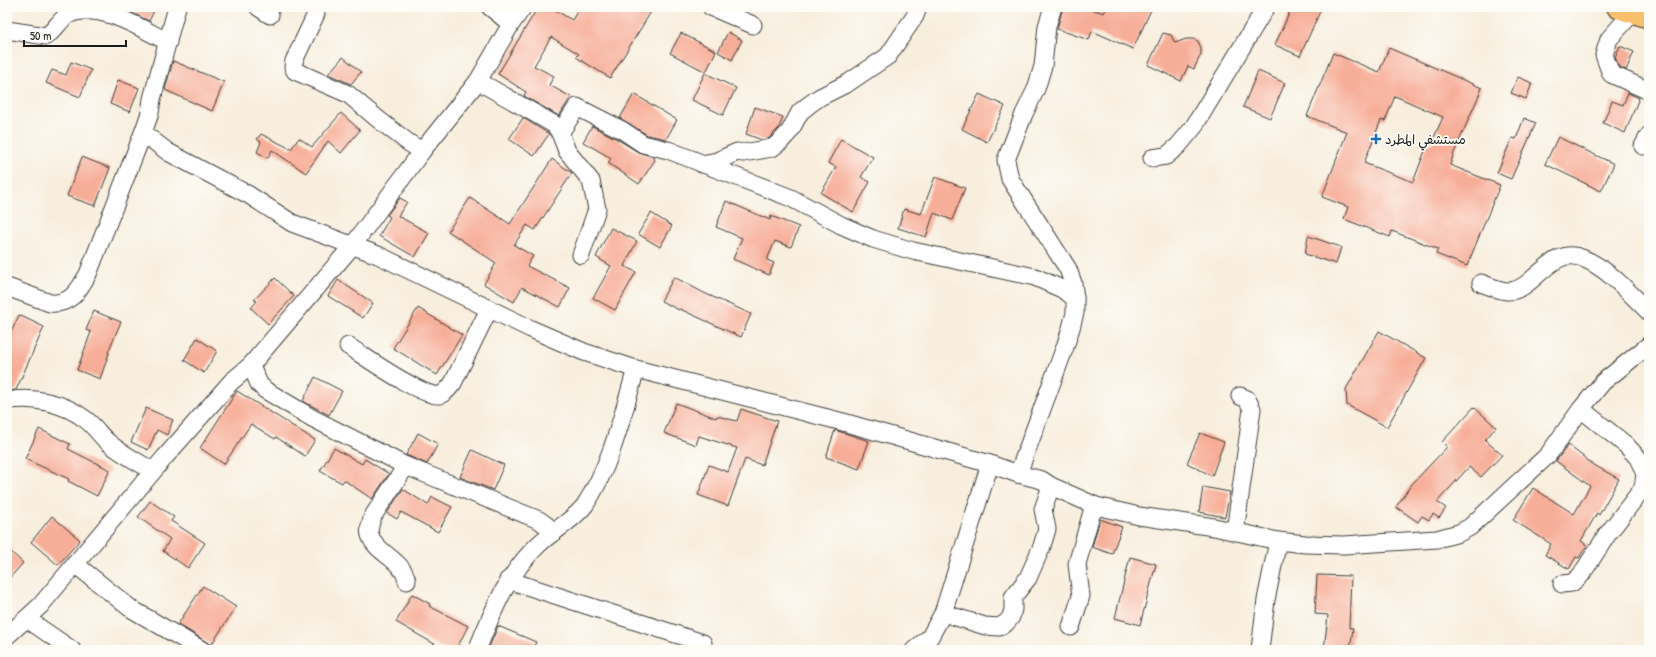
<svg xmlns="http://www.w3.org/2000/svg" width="1656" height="657" font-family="'Patrick Hand','Playpen Sans Arabic',sans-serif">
<rect width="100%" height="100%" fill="#fdfcf7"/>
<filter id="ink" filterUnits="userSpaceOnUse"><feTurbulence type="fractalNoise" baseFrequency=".025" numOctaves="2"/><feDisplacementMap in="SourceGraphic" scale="8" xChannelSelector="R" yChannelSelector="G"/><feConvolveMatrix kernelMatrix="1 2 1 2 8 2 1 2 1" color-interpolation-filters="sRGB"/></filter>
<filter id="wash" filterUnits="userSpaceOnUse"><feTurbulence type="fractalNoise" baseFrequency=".012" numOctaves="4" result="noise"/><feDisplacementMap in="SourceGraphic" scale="16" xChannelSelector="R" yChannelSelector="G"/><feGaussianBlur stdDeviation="0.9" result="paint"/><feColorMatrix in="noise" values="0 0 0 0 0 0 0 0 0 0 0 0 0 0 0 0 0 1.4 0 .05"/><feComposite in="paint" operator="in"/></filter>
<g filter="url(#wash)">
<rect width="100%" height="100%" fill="#f8eede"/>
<g id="blocks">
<g fill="#f7ae99" fill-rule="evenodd">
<polygon points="119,7 156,7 149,21"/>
<polygon points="538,7 550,7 572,20 580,7 654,7 610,78 576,57 579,54 551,37 534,66 554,76 549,85 571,97 559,116 524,96 526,92 498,74"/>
<polygon points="1063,7 1085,7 1104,13 1107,7 1144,7 1151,10 1133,49 1092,31 1089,40 1057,29"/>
<polygon points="1292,7 1322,7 1300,56 1275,45"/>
<polygon points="728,32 742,40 732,60 718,52"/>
<polygon points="681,33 716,51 706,72 670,53"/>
<polygon points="1163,33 1171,35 1175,43 1186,39 1193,39 1198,41 1201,48 1201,54 1194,69 1188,66 1181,81 1148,65"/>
<polygon points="1620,46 1634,52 1626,70 1619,67 1615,57"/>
<path d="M1389 48 1482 88 1454 153 1450 165 1500 185 1467 266 1436 254 1438 249 1392 231 1390 237 1344 219 1348 207 1322 197 1347 132 1307 116 1333 53 1379 72ZM1395 96 1443 117 1431 144 1428 143 1413 182 1364 163 1381 120 1385 121Z"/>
<polygon points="343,57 361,72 351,84 328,74"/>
<polygon points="173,61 224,82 212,111 165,90"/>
<polygon points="71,62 91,70 80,97 46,83 52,70 66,75"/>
<polygon points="1258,71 1285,83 1270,118 1243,107"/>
<polygon points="705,73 736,88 723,115 692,100"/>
<polygon points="1518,77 1532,83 1526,99 1511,93"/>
<polygon points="118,80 139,88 130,112 110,104"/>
<polygon points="1628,93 1639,98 1625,133 1603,123 1612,101 1623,105"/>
<polygon points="634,94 677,120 666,139 647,135 620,118"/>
<polygon points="979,94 1005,106 987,142 962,129"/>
<polygon points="755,107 783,117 779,128 768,139 762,140 746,134"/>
<polygon points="341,113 360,130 341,153 328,141 306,173 272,150 268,158 257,152 261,142 257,139 261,134 291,149 299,138 312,147"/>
<polygon points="523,118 549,134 534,156 509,139"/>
<polygon points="1524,118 1536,123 1511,179 1497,173 1512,138 1516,139"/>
<polygon points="592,126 617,139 638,152 654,157 653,159 655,160 639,184 608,163 611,158 583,142"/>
<polygon points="1558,137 1614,164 1601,191 1545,164"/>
<polygon points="841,139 873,157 861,177 870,182 853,212 821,193 836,167 828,163"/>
<polygon points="82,157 110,168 95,206 67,196"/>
<polygon points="552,159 572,173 535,230 527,225 514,245 533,256 527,266 570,288 560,307 522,287 514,302 484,284 496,263 448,231 470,198 510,224"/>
<polygon points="935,177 965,188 952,220 934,213 926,237 898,228 904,209 921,214"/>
<polygon points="400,198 407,202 398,216 429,233 415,257 379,236 390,217 387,215"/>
<polygon points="726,201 770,220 771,216 799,227 791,247 775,241 767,260 774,263 769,275 733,259 742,238 716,227"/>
<polygon points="651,213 672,226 660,247 638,234"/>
<polygon points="611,228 637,241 624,266 636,272 615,310 593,298 611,266 596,257"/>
<polygon points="1308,236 1341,247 1336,264 1305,254"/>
<polygon points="674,277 704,293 751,314 741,337 680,309 679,310 661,301"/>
<polygon points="275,278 294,296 268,324 251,308 257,301 254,300"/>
<polygon points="338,280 373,303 363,318 328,296"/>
<polygon points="418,308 462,335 437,375 393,348"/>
<polygon points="94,311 121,322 108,352 109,353 100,379 77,370 91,332 86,330"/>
<polygon points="19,315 44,327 16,390 7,391 7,341"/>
<polygon points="1379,331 1426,358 1387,427 1347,405 1346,389"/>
<polygon points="197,338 217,351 204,373 184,360"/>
<polygon points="315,377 342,391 329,415 303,401"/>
<polygon points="237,391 315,440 305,456 276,437 275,439 251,424 224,464 200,448"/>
<polygon points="676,403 716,418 717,416 737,421 741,409 777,421 762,465 745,459 728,506 698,495 709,465 728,472 737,448 699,436 696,445 664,433"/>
<polygon points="1474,407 1496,427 1485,440 1502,455 1481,477 1469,467 1437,502 1446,508 1439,518 1433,514 1429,520 1422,516 1418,522 1396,507 1411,485 1447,447 1442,442"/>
<polygon points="146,408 173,420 167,435 157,430 148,450 131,442"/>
<polygon points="39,429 70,444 68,449 110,470 97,496 68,481 69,479 25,459"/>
<polygon points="835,430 869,441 859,469 826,457"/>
<polygon points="418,433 438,444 427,464 406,455"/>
<polygon points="1200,433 1224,442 1212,476 1187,463"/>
<polygon points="1568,445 1594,465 1619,479 1599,515 1597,513 1581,541 1587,545 1579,558 1576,557 1569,569 1545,555 1551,544 1513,520 1533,488 1574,514 1590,486 1556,461"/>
<polygon points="334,448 362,464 365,459 389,474 372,499 344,480 342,483 320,471"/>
<polygon points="472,450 504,465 493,490 460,477"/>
<polygon points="1203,487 1230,492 1225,517 1199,512"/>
<polygon points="403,489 428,505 432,497 452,507 438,532 401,512 397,519 387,513"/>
<polygon points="150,501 174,517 171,521 205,543 188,568 163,551 170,539 138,517"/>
<polygon points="52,516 80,540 58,565 31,542"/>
<polygon points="1100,519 1122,527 1112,554 1092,547"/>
<polygon points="7,548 23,563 7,581"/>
<polygon points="1130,557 1156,564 1140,625 1115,618"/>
<polygon points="1317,575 1351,576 1349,628 1353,628 1350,650 1324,650 1328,615 1315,614"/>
<polygon points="203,586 236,607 211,645 178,624"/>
<polygon points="412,594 430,604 429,606 468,626 456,650 445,650 396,622"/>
<polygon points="498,626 536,642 532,650 488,650"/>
</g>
</g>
</g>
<g filter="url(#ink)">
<use href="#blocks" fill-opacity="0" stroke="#3d3c39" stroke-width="1"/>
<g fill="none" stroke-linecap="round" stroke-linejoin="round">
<g stroke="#3d3c39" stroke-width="19">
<g id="minor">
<polyline points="177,7 152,99 150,113 143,133 168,152 249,195 292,223 378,255 531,329 584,352 636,369 843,422 990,464 1018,474 1042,480 1051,486 1096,506 1139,516 1214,527 1278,541 1305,544 1344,545 1437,539 1459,533 1470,527 1548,455 1581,409 1603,382 1649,345"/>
<polyline points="258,7 270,15"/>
<polyline points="490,7 511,24"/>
<polyline points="711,7 753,25"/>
<polyline points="1633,12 1609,39 1604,55 1611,74 1649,91"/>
<polyline points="316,14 294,61 293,67 295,71 348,94 379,120 409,143 422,151"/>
<path d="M7 30 46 36C55 31 59 20 68 15 98 0 142 29 168 42"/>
<polyline points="478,81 555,125 560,133 567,151 591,181 597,209 581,255"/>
<polyline points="560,133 577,107 622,130 643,144 668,150 791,198 841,225 873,239 913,251 1035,277 1062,289 1075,298"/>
<polyline points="1643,146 1649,135"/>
<polyline points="1152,158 1166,156 1178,146 1193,128 1266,7"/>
<polyline points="702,164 717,161 737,152 743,153 772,148 780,142 790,131 800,112 810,104 820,97 848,83 888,56 915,16 918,7"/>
<path d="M1481 283C1489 286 1498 290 1507 291 1533 293 1550 245 1582 258 1608 268 1629 293 1649 312"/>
<path d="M7 287 50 303C71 305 79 290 88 274L143 133"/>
<path d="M348 346C364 356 423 398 440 395 446 393 449 388 453 383L489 309"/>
<polyline points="251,365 259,384 265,390 312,418 406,466 539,520 546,525 554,532"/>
<path d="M7 401C33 396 64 403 85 419 95 426 100 436 109 443 122 454 138 462 153 471"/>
<path d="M406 466 373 516C371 522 368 529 370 535 375 553 403 559 407 581"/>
<polyline points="1018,474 1065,347 1071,328 1075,313 1075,298 1073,283 1068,269 1010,179 1006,160 1024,114 1036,89 1043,66 1047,26 1053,7"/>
<polyline points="1235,532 1252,409 1247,399 1240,396"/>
<polyline points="75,564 130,608 202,650"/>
<polyline points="508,580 703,643"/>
<polyline points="1562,584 1572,583 1581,575 1607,535 1643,488 1645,474 1638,458 1626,445 1581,409"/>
<polyline points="943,613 985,626 999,627 1006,623 1011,617 1013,609 1013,597 1028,578 1042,546 1047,529 1043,509 1051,486"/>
<polyline points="27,619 72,650"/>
<polyline points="1071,627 1081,596 1077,564 1091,515 1096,506"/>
<polyline points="7,636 40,606 165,457 231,382 251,365 353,245 422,151 478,81 511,24 523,7"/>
<path d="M477 650C493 611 507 574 539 544 554 530 573 521 585 505 611 466 623 413 636 369"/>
<polyline points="914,650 930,637 943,613 990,464"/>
<polyline points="1260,650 1266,600 1278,541"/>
</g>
</g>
<g stroke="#3d3c39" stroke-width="24">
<polyline id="major" points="1618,7 1649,17"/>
</g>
<use href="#minor" stroke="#fff" stroke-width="17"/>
<use href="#major" stroke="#f8bf6c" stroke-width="22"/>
</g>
</g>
<path fill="#1f6fb2" stroke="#fdfcf7" stroke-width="1.5" d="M1374 133h4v4h4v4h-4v4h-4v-4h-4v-4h4z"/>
<g text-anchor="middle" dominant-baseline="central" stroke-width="3.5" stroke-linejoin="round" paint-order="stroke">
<g font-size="13" fill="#1c1c1c" stroke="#fdfcf7" text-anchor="start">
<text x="1385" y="139">مستشفي المطرد</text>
</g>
</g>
<rect width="1656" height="657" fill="none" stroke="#fdfcf7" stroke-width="24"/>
<path d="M24 40v6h102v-6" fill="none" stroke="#1c1c1c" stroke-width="2"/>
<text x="30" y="40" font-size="12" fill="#1c1c1c" stroke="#fdfcf7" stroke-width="3" paint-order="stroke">50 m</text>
</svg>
